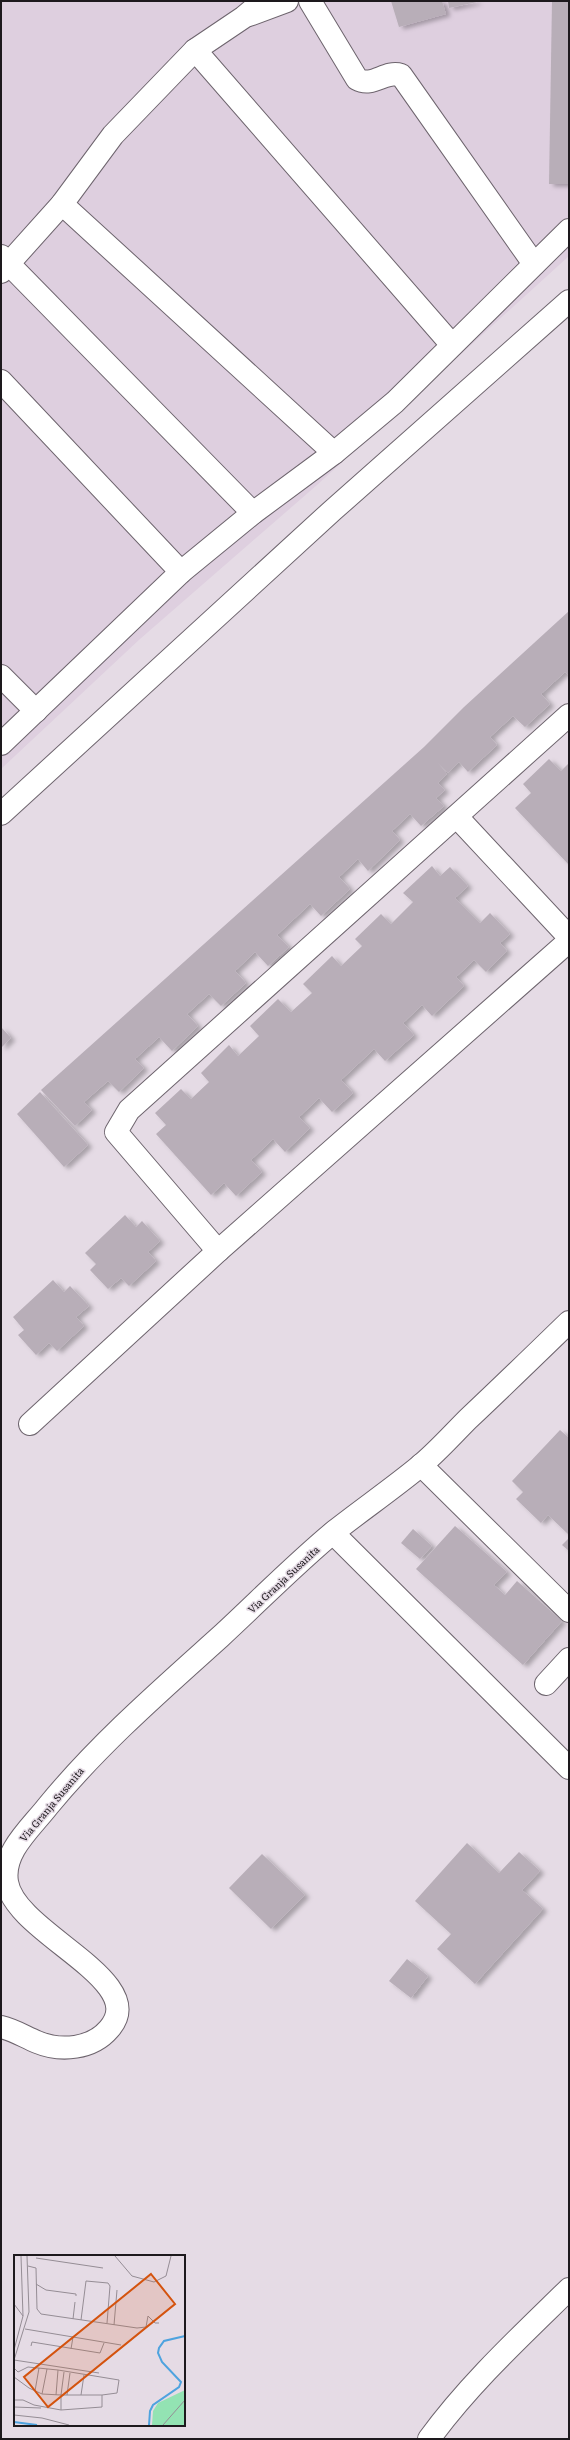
<svg xmlns="http://www.w3.org/2000/svg" width="570" height="2440" font-family="Literata,serif">
<defs>
<filter id="shadow"><feDropShadow dx="4.5" dy="2.5" stdDeviation="2" flood-color="#0004"/></filter>
</defs>
<rect width="100%" height="100%" fill="#e5dbe5"/>
<polygon fill="#decfdf" points="1,1 569,1 569,256 317,485 140,639 1,769"/>
<g fill="#b8aeb8" filter="url(#shadow)">
<polygon points="391,1 442,1 446,14 399,27"/>
<polygon points="448,1 477,1 477,2 449,8"/>
<polygon points="552,1 569,1 569,184 549,184"/>
<polygon points="569,611 569,676 565,672 541,694 550,704 525,727 513,716 490,737 497,745 468,772 459,762 448,773 438,763 447,774 438,783 445,790 436,798 444,806 421,826 410,814 392,831 400,840 368,871 358,859 339,877 350,889 321,916 310,904 277,935 289,947 268,966 255,952 235,971 246,983 221,1006 209,994 187,1014 198,1026 172,1051 159,1037 135,1059 144,1068 119,1092 108,1081 84,1102 92,1110 75,1126 41,1090 424,747 464,707"/>
<polygon points="549,759 561,771 569,763 569,865 515,808 531,793 523,784"/>
<polygon points="432,866 440,876 450,867 468,886 455,898 480,923 490,913 510,934 500,943 507,951 486,972 474,960 456,977 464,986 432,1016 422,1005 403,1023 414,1035 385,1061 374,1049 341,1080 353,1093 332,1112 319,1098 299,1117 310,1128 285,1152 273,1139 251,1160 262,1172 236,1196 224,1183 211,1195 156,1134 166,1125 155,1113 181,1089 191,1099 209,1082 201,1073 229,1045 238,1056 259,1036 250,1026 278,999 291,1012 312,993 303,984 332,956 341,966 362,946 355,939 381,914 391,924 413,902 403,893"/>
<polygon points="1,1027 11,1038 1,1048"/>
<polygon points="40,1092 88,1145 64,1167 17,1114"/>
<polygon points="125,1215 136,1227 142,1221 160,1241 148,1252 156,1261 129,1286 121,1278 108,1289 90,1270 96,1264 85,1253"/>
<polygon points="53,1280 64,1292 70,1286 89,1306 76,1317 84,1326 57,1351 49,1343 36,1355 18,1335 24,1330 13,1317"/>
<polygon points="560,1430 569,1438 569,1535 548,1515 541,1523 516,1499 523,1492 512,1481"/>
<polygon points="455,1526 507,1572 494,1585 505,1595 517,1581 562,1621 523,1665 416,1569"/>
<polygon points="413,1529 432,1546 420,1559 401,1543"/>
<polygon points="569,1538 569,1551 562,1545"/>
<polygon points="467,1843 499,1873 519,1852 540,1871 522,1890 543,1909 475,1984 437,1949 451,1934 415,1901"/>
<polygon points="262,1854 305,1895 271,1929 229,1888"/>
<polygon points="407,1959 428,1976 411,1998 389,1981"/>
</g>
<g fill="none" stroke-linecap="round" stroke-linejoin="round">
<g stroke="#6d646d" stroke-width="24">
<g id="minor">
<path d="M310 1 357 79C373 88 385 70 401 75L534 264"/>
<polyline points="249,15 287,1"/>
<polyline points="195,50 452,345"/>
<polyline points="62,204 334,453 395,402 569,230"/>
<polyline points="1,256 253,513"/>
<polyline points="1,272 62,204 113,135 195,50 244,17 263,1"/>
<polyline points="1,381 181,572"/>
<polyline points="1,676 36,711"/>
<polyline points="1,744 181,572 253,513 334,453"/>
<polyline points="1,814 333,510 569,301"/>
<polyline points="457,817 569,937"/>
<polyline points="218,1251 116,1132 129,1110 569,715"/>
<polyline points="30,1424 218,1251 569,941"/>
<polyline points="421,1465 569,1611"/>
<polyline points="333,1533 569,1768"/>
<polyline points="546,1684 569,1659"/>
<path d="M1 2027C14 2030 25 2037 37 2042 61 2052 92 2049 109 2029 152 1980 15 1934 7 1882 2 1852 31 1828 48 1806 99 1744 160 1691 220 1637 258 1602 295 1564 335 1531 363 1509 392 1489 420 1466 437 1452 452 1435 468 1419 502 1387 535 1355 569 1322"/>
<path d="M429 2439C469 2384 520 2337 569 2289"/>
</g>
</g>
<use href="#minor" stroke="#fff" stroke-width="22"/>
</g>
<g text-anchor="middle" dominant-baseline="central" stroke-width="3" stroke-linejoin="round" paint-order="stroke">
<g font-size="10" fill="#1d191d" stroke="#e5dbe5">
<text transform="translate(283 1579) rotate(-43)">Via Granja Susanita</text>
<text transform="translate(51 1804) rotate(-50)">Via Granja Susanita</text>
</g>
</g>
<g transform="translate(14 2255)">
<rect width="171" height="171" fill="#e5dbe5"/>
<path d="M171 135V170H138L139 156 144 148Z" fill="#93e3b3"/>
<path fill="none" stroke="#4ea3df" stroke-width="2" d="M0 167 23 170M135 170 136 156 139 150 165 132 167 127 148 107 144 98 145 93 150 86 171 81"/>
<path fill="none" stroke="#958d95" stroke-width="1" d="M101 1 118 21 140 27 152 21 157 1M22 3 89 13M14 11 22 13 23 54 27 59 123 73 132 72 134 61 141 68H145M22 29 32 35 62 39V41M0 49 9 61M59 64 61 47M67 65 72 26 94 28 96 31 93 68M100 70 103 35M11 74 107 90M17 91 18 87 86 98 90 88M57 94 59 82M0 95 9 61 7 1M0 105 85 118M0 105 15 57 13 1M0 113 4 117 14 112 44 115 42 140M44 115 105 125 103 138 88 140M0 122 15 133M15 133 28 139 47 140H88V152L47 155V140L50 117M21 136 25 113M28 139 33 114M53 140 56 118M67 140 70 120M0 145H9L20 150 47 155M0 152 27 153M0 160 28 163 55 170M149 170 171 145"/>
<path fill="#d4530e" fill-opacity="0.15" stroke="#d4530e" stroke-width="2" d="M137 19 161 49 34 152 10 122Z"/>
<rect width="171" height="171" fill="none" stroke="#1d191d" stroke-width="2"/>
</g>
<rect width="570" height="2440" fill="none" stroke="#1d191d" stroke-width="4"/>
</svg>
